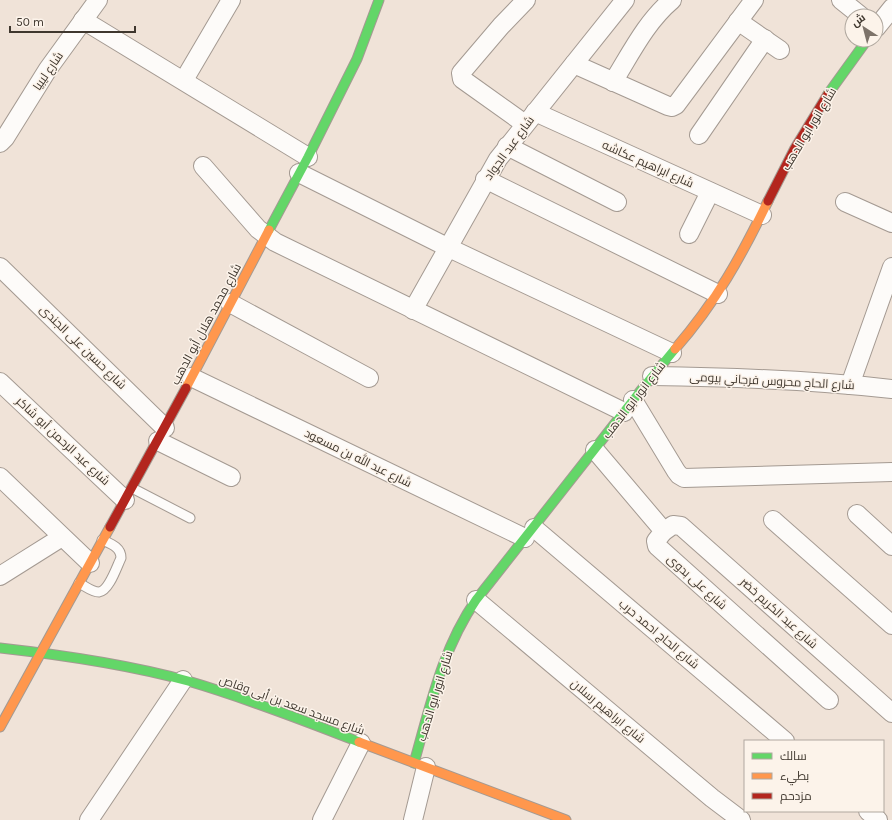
<svg xmlns="http://www.w3.org/2000/svg" width="892" height="820" font-family="Karla,Cairo,sans-serif">
<rect width="100%" height="100%" fill="#f0e3d8"/>
<g fill="none" stroke-linecap="round" stroke-linejoin="round">
<g stroke="#a49a92" stroke-width="11">
<g id="lane">
<polyline points="132,488 190,518"/>
<path d="M79 583C85 586 92 592 99 592 109 591 117 566 121 558 121 547 111 544 102 540"/>
</g>
</g>
<g stroke="#a49a92" stroke-width="20">
<g id="street">
<polyline points="841,0 861,16"/>
<polyline points="83,20 308,157"/>
<polyline points="738,21 780,50"/>
<polyline points="876,28 892,8"/>
<polyline points="574,64 668,106 672,107 676,105 754,0"/>
<polyline points="184,80 231,0"/>
<path d="M613 82C631 53 646 22 672 0"/>
<polyline points="535,112 762,215"/>
<polyline points="525,124 462,79 461,73 501,26 526,0"/>
<polyline points="699,135 765,39"/>
<polyline points="0,143 5,138 48,69 98,0"/>
<polyline points="507,146 617,202"/>
<polyline points="203,166 258,229 275,242 624,412"/>
<polyline points="299,173 447,247 672,353"/>
<polyline points="485,179 718,294"/>
<polyline points="845,202 892,223"/>
<polyline points="689,234 710,192"/>
<polyline points="0,267 165,428"/>
<polyline points="230,303 369,378"/>
<polyline points="413,310 498,159 625,0"/>
<path d="M652 376C732 377 812 380 892 389"/>
<polyline points="191,377 525,538"/>
<polyline points="0,382 125,500"/>
<polyline points="850,385 892,267"/>
<polyline points="633,400 676,471 679,475 684,478 892,472"/>
<polyline points="158,441 231,477"/>
<polyline points="595,450 662,529 663,532 656,541 657,546 829,700"/>
<polyline points="0,477 90,563"/>
<polyline points="857,514 892,546"/>
<polyline points="773,520 892,625"/>
<polyline points="534,528 785,741"/>
<polyline points="663,532 673,525 681,526 892,713"/>
<polyline points="0,576 62,537"/>
<polyline points="476,600 712,798 741,820"/>
<polyline points="868,811 878,820"/>
<polyline points="89,820 183,680"/>
<polyline points="322,820 361,743"/>
<polyline points="413,820 426,767"/>
</g>
</g>
<g stroke="#a49a92" stroke-width="11">
<g id="fast">
<polyline points="828,94 867,40"/>
<polyline points="269,230 308,157 357,59 379,0"/>
<path d="M0 648C63 655 126 664 188 681 246 698 303 720 359 742"/>
<path d="M414 763C430 707 442 649 476 600L642 389 675 349"/>
</g>
</g>
<g stroke="#a49a92" stroke-width="11">
<g id="slow">
<path d="M675 349C716 302 741 257 768 201"/>
<polyline points="186,388 269,230"/>
<polyline points="0,727 110,527"/>
<polyline points="359,742 566,820"/>
</g>
</g>
<g stroke="#a49a92" stroke-width="11">
<g id="jam">
<polyline points="768,201 795,148 828,94"/>
<polyline points="110,527 186,388"/>
</g>
</g>
<use href="#lane" stroke="#fdfbf9" stroke-width="9"/>
<use href="#street" stroke="#fdfbf9" stroke-width="18"/>
<use href="#fast" stroke="#63d668" stroke-width="9"/>
<use href="#slow" stroke="#ff974d" stroke-width="9"/>
<use href="#jam" stroke="#b3261e" stroke-width="9"/>
</g>
<g text-anchor="middle" dominant-baseline="central" stroke-width="3" stroke-linejoin="round" paint-order="stroke">
<g font-size="12" fill="#3f372e" stroke="#fcf3ea">
<text transform="translate(48 71) rotate(-56)">شارع ليبيا</text>
<text transform="translate(809 129) rotate(-59)">شارع انور ابو الدهب</text>
<text transform="translate(509 148) rotate(-54)">شارع عبد الجواد</text>
<text transform="translate(648 164) rotate(24)">شارع ابراهيم عكاشه</text>
<text transform="translate(206 324) rotate(-62)">شارع محمد هلال أبو الدهب</text>
<text transform="translate(83 347) rotate(44)">شارع حسين على الجندى</text>
<text transform="translate(772 381) rotate(3)">شارع الحاج محروس فرجاني بيومى</text>
<text transform="translate(634 400) rotate(-52)">شارع انور ابو الدهب</text>
<text transform="translate(63 441) rotate(43)">شارع عبد الرحمن أبو شاكر</text>
<text transform="translate(358 458) rotate(26)">شارع عبد الله بن مسعود</text>
<text transform="translate(697 582) rotate(42)">شارع على بدوى</text>
<text transform="translate(779 613) rotate(42)">شارع عبد الكريم خضر</text>
<text transform="translate(659 634) rotate(40)">شارع الحاج احمد حرب</text>
<text transform="translate(435 696) rotate(-73)">شارع انور ابو الدهب</text>
<text transform="translate(292 705) rotate(20)">شارع مسجد سعد بن أبى وقاص</text>
<text transform="translate(608 711) rotate(40)">شارع ابراهيم رسلان</text>
</g>
</g>
<rect x="744" y="740" width="140" height="72" fill="#fcf3ea" stroke="#b0a89f"/>
<rect x="752" y="753" width="20" height="6" fill="#63d668" stroke="#b0a89f"/>
<text x="780" y="760" font-size="12" fill="#3f372e">سالك</text>
<rect x="752" y="773" width="20" height="6" fill="#ff974d" stroke="#b0a89f"/>
<text x="780" y="780" font-size="12" fill="#3f372e">بطيء</text>
<rect x="752" y="793" width="20" height="6" fill="#b3261e" stroke="#b0a89f"/>
<text x="780" y="800" font-size="12" fill="#3f372e">مزدحم</text>
<g transform="translate(864 28) rotate(324)"><circle r="19" fill="#fcf3ea" stroke="#b0a89f"/>
<path d="M0-3L7 15L0 10L-7 15Z" fill="#7d736a"/>
<text y="-6" font-size="11" font-weight="bold" text-anchor="middle" fill="#3f372e">ش</text>
</g>
<path d="M10 26v6h125v-6" fill="none" stroke="#3f372e" stroke-width="2"/>
<text x="16" y="26" font-size="12" fill="#3f372e" stroke="#fcf3ea" stroke-width="3" paint-order="stroke">50 m</text>
</svg>
